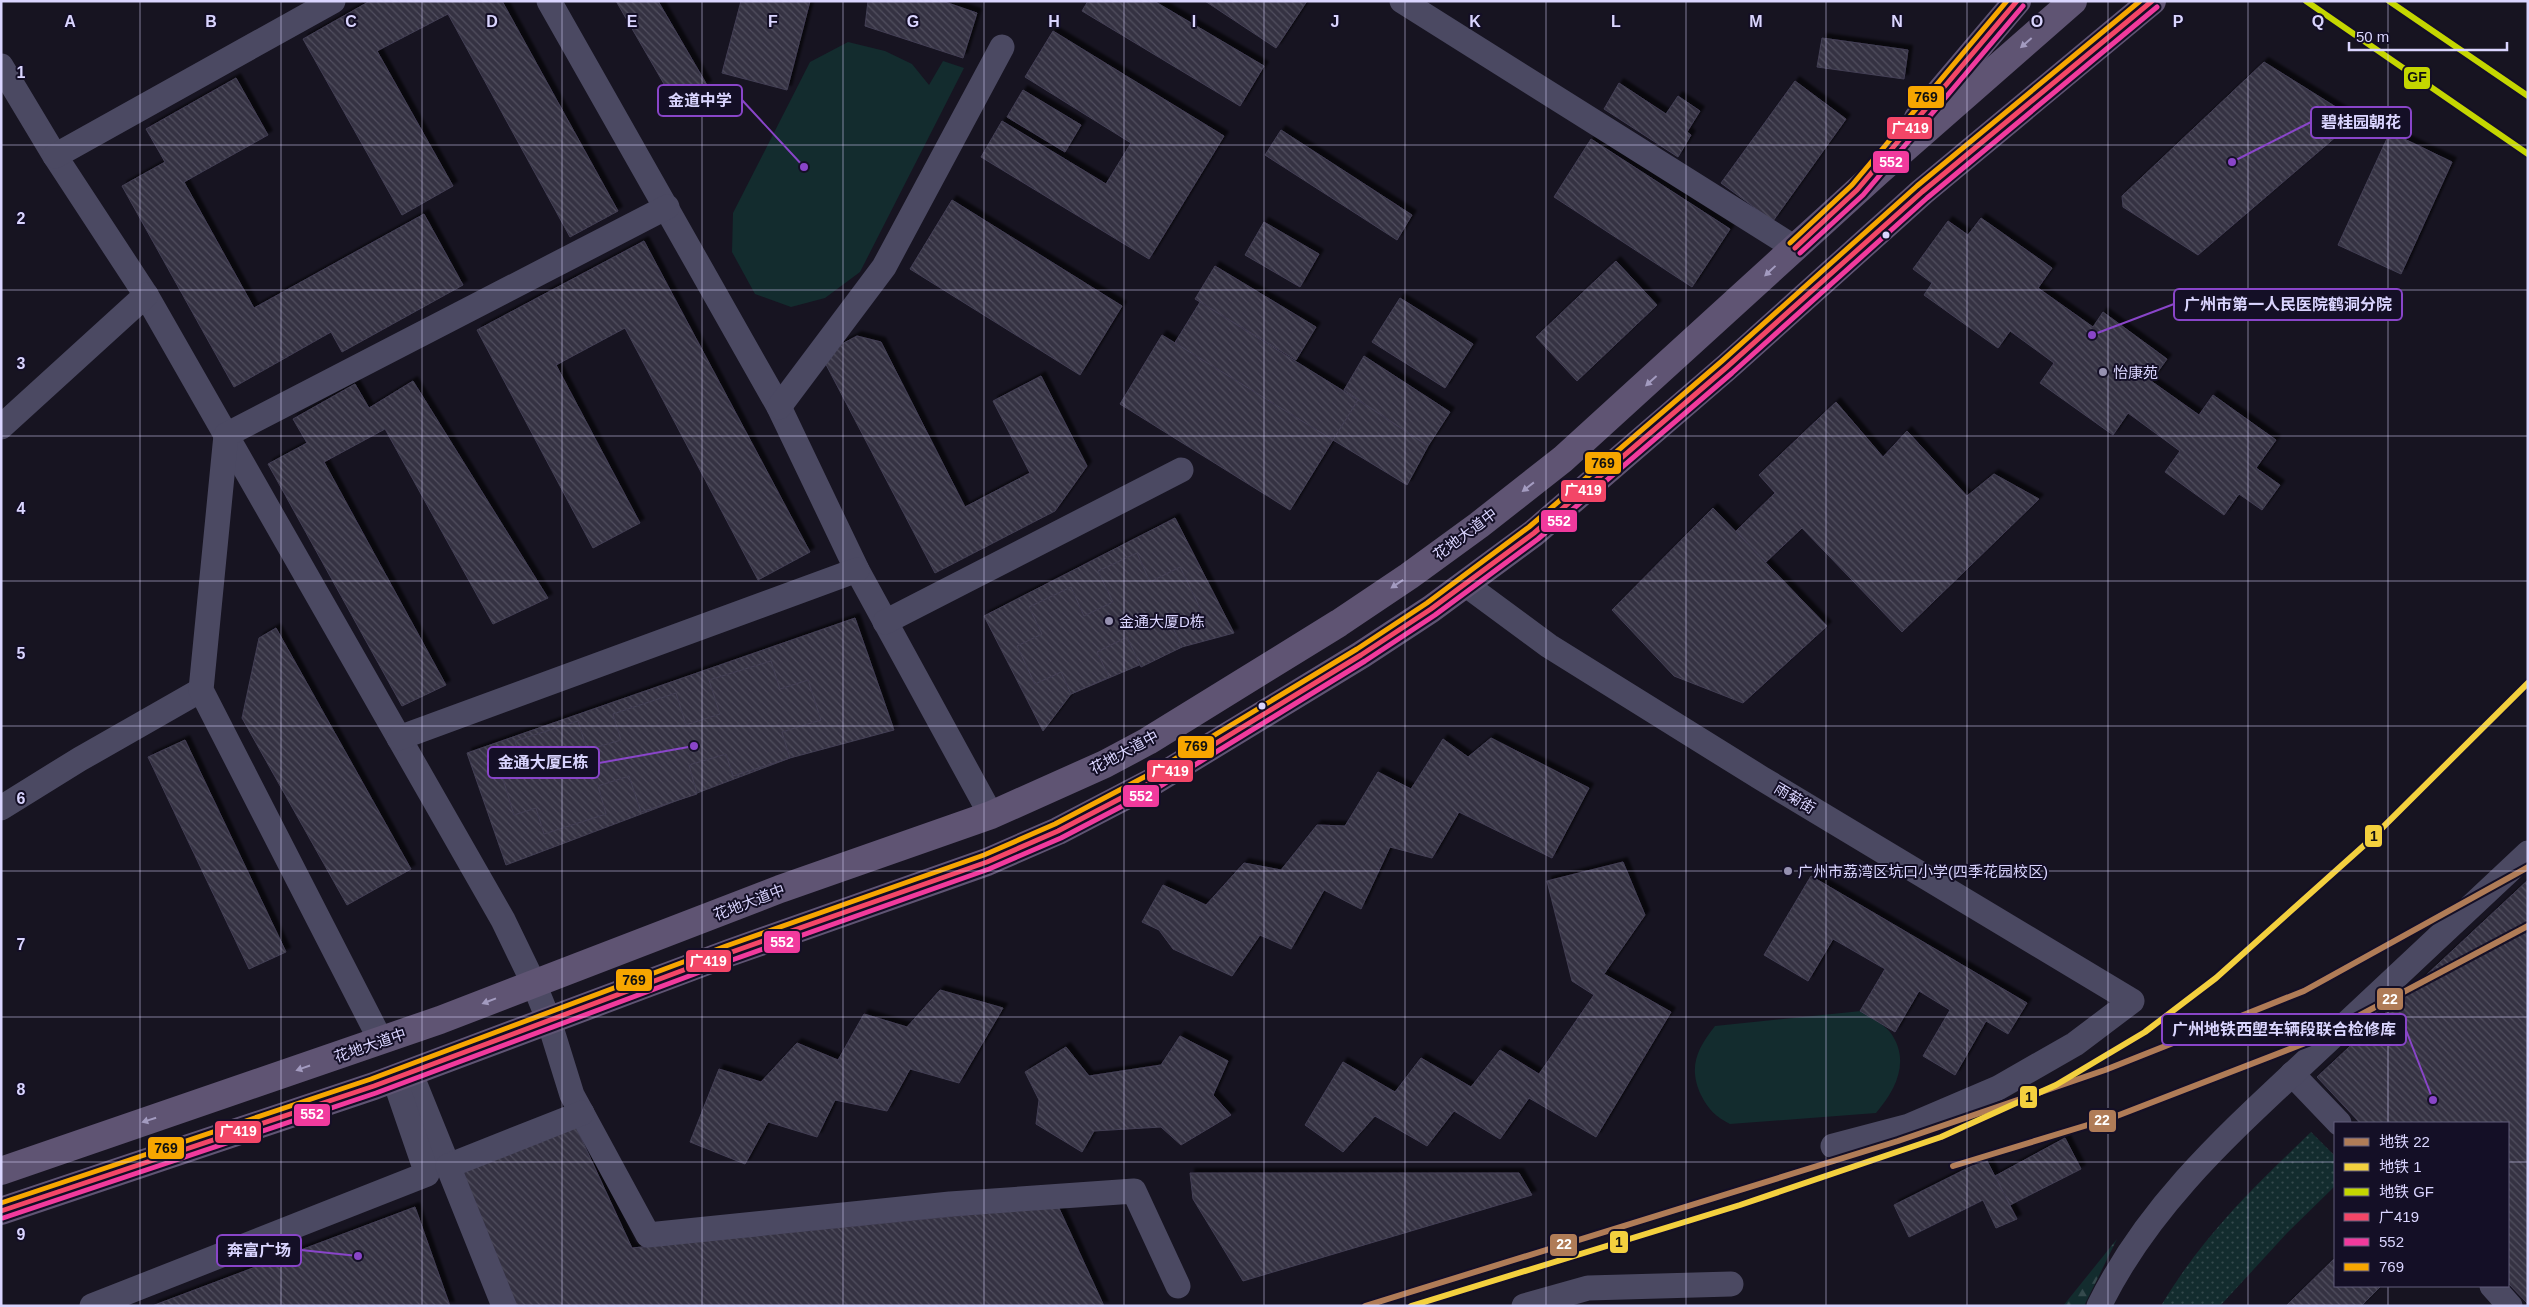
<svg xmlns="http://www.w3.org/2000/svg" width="2529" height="1307" font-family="Arial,'Noto Sans SC',sans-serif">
<defs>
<pattern id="forest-firs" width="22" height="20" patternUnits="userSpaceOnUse" patternTransform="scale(1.25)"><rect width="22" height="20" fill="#132c2e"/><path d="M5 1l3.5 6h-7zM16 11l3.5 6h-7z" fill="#354a4d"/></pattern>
<pattern id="park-dots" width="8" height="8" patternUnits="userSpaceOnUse" patternTransform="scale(1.25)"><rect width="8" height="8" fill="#132c2e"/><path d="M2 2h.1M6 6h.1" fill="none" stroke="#354a4d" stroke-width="1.8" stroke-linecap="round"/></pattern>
<pattern id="building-back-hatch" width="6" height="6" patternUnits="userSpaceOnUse" patternTransform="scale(1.25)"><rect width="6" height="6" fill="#353243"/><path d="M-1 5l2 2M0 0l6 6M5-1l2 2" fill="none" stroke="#524f5f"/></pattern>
<filter id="shadow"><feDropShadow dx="4.5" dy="-4.5" stdDeviation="1" flood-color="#0009"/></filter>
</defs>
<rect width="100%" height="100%" fill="#171421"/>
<polygon fill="url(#forest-firs)" points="2117,1239 2084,1306 2063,1306"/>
<path fill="url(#park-dots)" d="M2311 1132 2335 1156V1186L2287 1233 2220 1306H2161C2203 1235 2253 1188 2311 1132Z"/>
<g fill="#132c2e">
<polygon points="848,42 885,51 912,64 929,85 943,61 964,68 860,272 825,298 791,307 755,294 732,252 733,213 810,62"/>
<path d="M1861 1011C1870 1017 1883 1024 1890 1032 1911 1060 1896 1090 1876 1113L1730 1124C1716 1117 1708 1109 1701 1095 1688 1067 1697 1049 1715 1026Z"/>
</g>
<g fill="url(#building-back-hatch)" stroke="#433f54" filter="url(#shadow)">
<polygon points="370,1 502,1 618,211 570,237 448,14 377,51 453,186 402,215 303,39"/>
<polygon points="616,1 658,1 707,85 675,103"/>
<polygon points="741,1 810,1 787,90 722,73"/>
<polygon points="868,1 942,1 977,13 963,58 865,26"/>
<polygon points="1088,1 1154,1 1264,66 1240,106 1082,11"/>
<polygon points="1205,1 1307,1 1276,48"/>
<polygon points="1053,31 1224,136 1149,259 981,157 1002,121 1106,184 1131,143 1025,77"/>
<polygon points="1822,38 1908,50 1904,79 1817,67"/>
<polygon points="2264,62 2347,114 2345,129 2198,255 2123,207 2122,196"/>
<polygon points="236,78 268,135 184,182 254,308 424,214 463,285 342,352 331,332 234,387 122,186 165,162 146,129"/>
<polygon points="1795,81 1846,119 1773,221 1721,183"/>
<polygon points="1619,83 1666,114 1678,96 1700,111 1687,132 1691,135 1678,157 1604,109"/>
<polygon points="1023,90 1081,125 1065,152 1007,117"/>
<polygon points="1281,130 1412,215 1397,240 1265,155"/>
<polygon points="2390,132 2452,162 2401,274 2338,245"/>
<polygon points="1591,139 1730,229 1692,287 1554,197"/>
<polygon points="952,200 1122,306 1080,375 910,269"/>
<polygon points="1981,218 2052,268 2038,288 2093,327 2103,312 2167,359 2151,381 2199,415 2213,395 2276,440 2256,468 2280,485 2262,510 2239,494 2224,515 2165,472 2180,451 2128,413 2113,435 2040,383 2054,363 2010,331 1998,348 1924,295 1932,283 1913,269 1948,221 1968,235"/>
<polygon points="1264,222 1319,254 1300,287 1245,255"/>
<polygon points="644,241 810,552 758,580 625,328 556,365 640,523 593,548 477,330"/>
<polygon points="1616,261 1657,305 1577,381 1536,337"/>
<polygon points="1215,266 1316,327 1296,360 1195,299"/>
<polygon points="1400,298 1473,344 1445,388 1372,342"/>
<polygon points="1200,302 1358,400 1333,440 1174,344"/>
<polygon points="1162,335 1333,440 1290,510 1120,404"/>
<polygon points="857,336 881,342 965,507 1030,473 993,401 1041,376 1087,466 1055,511 935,573 821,355"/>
<polygon points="1364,356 1450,412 1428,446 1344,390"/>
<polygon points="413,381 548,598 493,624 385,429 324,462 446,685 402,706 268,464 307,443 293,419 355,384 369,408"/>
<polygon points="1358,400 1428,446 1407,485 1333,440"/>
<polygon points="1836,402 1883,457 1907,431 1967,496 1994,474 2039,499 1902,632 1802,528 1766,562 1736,531 1775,493 1759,475"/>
<polygon points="1713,508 1827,626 1743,703 1674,676 1612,610"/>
<polygon points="1175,518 1234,633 1182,647 1071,694 1043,731 984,616"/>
<polygon points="1137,553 1150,582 1180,567 1202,612 1172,626 1182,647 1141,667 1127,637 1097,652 1109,677 1071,694 1061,672 1035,684 1017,646 1042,634 1029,607 1071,587 1084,616 1113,602 1098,571"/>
<polygon points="855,618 894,730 790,758 506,865 467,753"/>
<polygon points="276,628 411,869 347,905 242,718 259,638"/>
<polygon points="771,661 780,689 808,680 821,720 782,732 790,758 733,776 726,754 689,765 697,794 641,812 629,776 598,786 606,814 544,834 536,808 514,815 499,766 520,759 515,741 578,721 587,750 621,740 613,714 676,693 686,725 720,714 709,680"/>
<polygon points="1491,738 1589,788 1552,858 1459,812 1432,858 1390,847 1361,909 1324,890 1291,949 1260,935 1232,976 1173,949 1159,930 1142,922 1163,885 1206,905 1244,863 1281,870 1317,825 1345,826 1378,772 1411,789 1443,739 1468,757"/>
<polygon points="185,740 286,952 249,969 148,757"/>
<polygon points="1623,862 1645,915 1604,974 1671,1012 1596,1137 1529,1098 1500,1139 1454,1111 1427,1146 1375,1116 1343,1152 1305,1125 1343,1062 1395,1092 1421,1058 1471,1087 1500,1050 1539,1074 1594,995 1572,981 1547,881"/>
<polygon points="1811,876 2027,1003 2008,1034 1986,1021 1955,1075 1923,1056 1950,1010 1919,991 1895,1032 1860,1011 1885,969 1833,939 1808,981 1764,955"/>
<polygon points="2528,880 2528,1304 2508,1283 2508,1123 2360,1123 2317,1077"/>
<polygon points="940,990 1003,1008 959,1083 910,1069 887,1111 835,1100 817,1137 768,1122 745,1164 690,1142 719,1069 761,1082 797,1043 838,1060 864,1014 907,1027"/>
<polygon points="1180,1036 1228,1061 1213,1095 1231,1115 1181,1145 1161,1127 1094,1131 1082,1152 1036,1124 1039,1100 1025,1072 1066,1047 1089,1076 1161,1065"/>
<polygon points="575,1125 632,1248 1058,1206 1104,1306 514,1306 458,1173"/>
<polygon points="2065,1138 2081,1169 2010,1205 1995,1176"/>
<polygon points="1986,1159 2017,1219 1996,1228 1983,1200 1909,1237 1894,1205"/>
<polygon points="1190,1173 1519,1173 1532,1195 1243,1281 1193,1199"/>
<polygon points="415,1207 450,1306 152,1306"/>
<polygon points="2335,1258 2335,1286 2381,1286 2361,1306 2286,1306"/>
</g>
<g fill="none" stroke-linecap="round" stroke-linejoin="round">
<g stroke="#4b4962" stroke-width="25">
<polyline points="549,1 779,407 857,570 991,815"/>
<polyline points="1402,1 1795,248"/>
<polyline points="1,66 55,156 146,295 503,920 534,984 549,1021 572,1095 648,1235 950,1204 1134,1191 1178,1286"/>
<polyline points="55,156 333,1"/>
<polyline points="779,407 884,267 1002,47"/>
<polyline points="1,427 146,295"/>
<polyline points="1465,584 1549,646 1761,778 2132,1001 2075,1044 1998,1088 1909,1126 1833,1146"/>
<polyline points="885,622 1181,470"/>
<polyline points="399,738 857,570"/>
<polyline points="1,808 80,759 201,690"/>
<polyline points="381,1041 201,690 226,435 667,207"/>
<polyline points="410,1072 448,1166"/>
<polyline points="2292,1074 2339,1123"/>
<polyline points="2492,1286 2510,1306"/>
<polyline points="92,1306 427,1174 394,1078"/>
<polyline points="504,1306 448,1166 582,1113"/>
<polyline points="1524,1306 1588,1288 1731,1284"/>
<path d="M2099 1306C2150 1202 2233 1130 2316 1052 2387 986 2457 919 2528 853"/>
</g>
<g stroke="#5f5473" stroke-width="28">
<polyline points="1918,118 2017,1"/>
<polyline points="1,1171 440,1020 780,889 991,815 1105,764 1148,741 1339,623 1409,576 1479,525 1563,459 1878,172 2073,1"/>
<polyline points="1,1211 374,1086 729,953 987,862 1058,831 1154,781 1361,655 1431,609 1534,533 1727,367 1922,192 2152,1"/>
</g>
<g stroke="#140f26" stroke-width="9">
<g id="bus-1">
<polyline points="1795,248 1857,190 2017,1"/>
<polyline points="1,1211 374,1086 729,953 987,862 1058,831 1154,781 1361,655 1431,609 1534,533 1727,367 1922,192 2152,1"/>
</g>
</g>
<g stroke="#140f26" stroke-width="9">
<g id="bus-2">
<polyline points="1800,253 1863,195 2023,6"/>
<polyline points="3,1218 376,1093 732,960 989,869 1061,838 1157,788 1365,661 1435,615 1538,539 1732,373 1927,198 2157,7"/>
</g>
</g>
<g stroke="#140f26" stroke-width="9">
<g id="bus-3">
<polyline points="1790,243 1852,185 2007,1"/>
<polyline points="1,1203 371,1079 726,946 984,855 1055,824 1150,774 1357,649 1427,603 1529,527 1722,361 1917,186 2140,1"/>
</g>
</g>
<use href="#bus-1" stroke="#f34667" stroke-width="5"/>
<use href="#bus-2" stroke="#f13a9d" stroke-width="5"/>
<use href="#bus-3" stroke="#f7a600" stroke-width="5"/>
<g stroke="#140f26" stroke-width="10">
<g id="metro-1">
<polyline points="1953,1166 2114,1117 2313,1040 2528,926"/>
<polyline points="1365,1306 1898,1141 2105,1070 2304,991 2528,867"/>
</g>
</g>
<g stroke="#140f26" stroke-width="10">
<polyline id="metro-2" points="1411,1306 1740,1205 1941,1137 2056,1085 2145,1032 2216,978 2369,841 2528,683"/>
</g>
<g stroke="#140f26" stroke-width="10">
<g id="metro-3">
<polyline points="2306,1 2528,154"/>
<polyline points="2389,1 2528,96"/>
</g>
</g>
<use href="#metro-1" stroke="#b07c57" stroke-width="6"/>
<use href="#metro-2" stroke="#f3d03e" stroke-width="6"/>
<use href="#metro-3" stroke="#c4d600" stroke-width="6"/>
</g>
<defs><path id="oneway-solid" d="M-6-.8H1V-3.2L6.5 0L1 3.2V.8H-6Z" transform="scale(1.25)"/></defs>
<g fill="#a39bc0">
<use href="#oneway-solid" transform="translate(2026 43) rotate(139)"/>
<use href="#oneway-solid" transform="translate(1770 271) rotate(137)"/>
<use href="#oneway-solid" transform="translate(1651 381) rotate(138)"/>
<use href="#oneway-solid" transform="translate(1528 487) rotate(142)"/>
<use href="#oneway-solid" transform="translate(1397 584) rotate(146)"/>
<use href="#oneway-solid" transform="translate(489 1001) rotate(159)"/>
<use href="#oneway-solid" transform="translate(303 1068) rotate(161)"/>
<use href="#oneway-solid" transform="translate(149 1120) rotate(162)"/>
</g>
<path fill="none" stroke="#dad5ff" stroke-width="1" stroke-opacity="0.55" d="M140 1V1306M281 1V1306M422 1V1306M562 1V1306M702 1V1306M843 1V1306M984 1V1306M1124 1V1306M1264 1V1306M1405 1V1306M1546 1V1306M1686 1V1306M1826 1V1306M1967 1V1306M2108 1V1306M2248 1V1306M2388 1V1123M1 145H2528M1 290H2528M1 436H2528M1 581H2528M1 726H2528M1 871H2528M1 1017H2528M1 1162H2335M2508 1162H2528M2388 1286V1306"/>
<g fill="#dad5ff" stroke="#140f26" stroke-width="2">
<circle cx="1886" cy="235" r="4.5"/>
<circle cx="1262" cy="706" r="4.5"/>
</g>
<g fill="#9691b1" stroke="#140f26" stroke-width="2">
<circle cx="2103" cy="372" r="5"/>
<circle cx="1109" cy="621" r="5"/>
<circle cx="1788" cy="871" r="5"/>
</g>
<g text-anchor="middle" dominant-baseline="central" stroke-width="4" stroke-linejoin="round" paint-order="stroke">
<g font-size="15" fill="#dad5ff" stroke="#140f26" text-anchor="start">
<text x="2113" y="372">怡康苑</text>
<text x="1119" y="621">金通大厦D栋</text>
<text x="1798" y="871">广州市荔湾区坑口小学(四季花园校区)</text>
</g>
<g font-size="15" fill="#dad5ff" stroke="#140f26">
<text transform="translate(1465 534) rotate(-37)">花地大道中</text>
<text transform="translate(1124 752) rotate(-28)">花地大道中</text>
<text transform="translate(1795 798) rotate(31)">雨菊街</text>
<text transform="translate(749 902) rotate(-21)">花地大道中</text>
<text transform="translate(370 1045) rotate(-19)">花地大道中</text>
</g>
</g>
<g font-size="16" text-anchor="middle" font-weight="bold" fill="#dad5ff" stroke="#140f26" stroke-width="4" stroke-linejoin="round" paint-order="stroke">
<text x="70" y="27">A</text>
<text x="211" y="27">B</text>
<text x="351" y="27">C</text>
<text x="492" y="27">D</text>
<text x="632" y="27">E</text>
<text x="773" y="27">F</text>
<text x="913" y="27">G</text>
<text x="1054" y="27">H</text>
<text x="1194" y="27">I</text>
<text x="1335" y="27">J</text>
<text x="1475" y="27">K</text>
<text x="1616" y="27">L</text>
<text x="1756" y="27">M</text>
<text x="1897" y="27">N</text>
<text x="2037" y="27">O</text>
<text x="2178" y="27">P</text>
<text x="2318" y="27">Q</text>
<text x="21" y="78">1</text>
<text x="21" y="224">2</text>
<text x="21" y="369">3</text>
<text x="21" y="514">4</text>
<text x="21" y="659">5</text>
<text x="21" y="804">6</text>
<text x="21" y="950">7</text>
<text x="21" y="1095">8</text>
<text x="21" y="1240">9</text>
</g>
<path fill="none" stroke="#8945c9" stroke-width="2" d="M804 167L742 100M2232 162L2311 122M2092 335L2174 304M694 746L599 763M2433 1100L2406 1030M358 1256L301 1250"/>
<g fill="#8945c9" stroke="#140f26" stroke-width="2">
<circle cx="804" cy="167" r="5"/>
<circle cx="2232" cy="162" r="5"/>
<circle cx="2092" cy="335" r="5"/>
<circle cx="694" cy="746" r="5"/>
<circle cx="2433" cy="1100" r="5"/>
<circle cx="358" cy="1256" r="5"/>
</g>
<g fill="#140f26" stroke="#8945c9" stroke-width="2">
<rect x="658" y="85" width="84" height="31" rx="5"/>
<rect x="2311" y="107" width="100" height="31" rx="5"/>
<rect x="2174" y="289" width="228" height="31" rx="5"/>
<rect x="488" y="747" width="111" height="31" rx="5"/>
<rect x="2162" y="1014" width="244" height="31" rx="5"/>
<rect x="217" y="1235" width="84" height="31" rx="5"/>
</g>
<g font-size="16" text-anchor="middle" font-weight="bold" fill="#dad5ff">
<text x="700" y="106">金道中学</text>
<text x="2361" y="128">碧桂园朝花</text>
<text x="2288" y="310">广州市第一人民医院鹤洞分院</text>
<text x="543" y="768">金通大厦E栋</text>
<text x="2284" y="1035">广州地铁西塱车辆段联合检修库</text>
<text x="259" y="1256">奔富广场</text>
</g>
<g stroke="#140f26" stroke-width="2">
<rect x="2403" y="66" width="28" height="24" rx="5" fill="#c4d600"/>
<rect x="1907" y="85" width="38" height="24" rx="5" fill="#f7a600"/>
<rect x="1886" y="116" width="47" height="24" rx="5" fill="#f34667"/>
<rect x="1872" y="150" width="38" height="24" rx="5" fill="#f13a9d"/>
<rect x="1584" y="451" width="38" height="24" rx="5" fill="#f7a600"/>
<rect x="1560" y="479" width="47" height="24" rx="5" fill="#f34667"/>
<rect x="1540" y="509" width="38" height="24" rx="5" fill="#f13a9d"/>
<rect x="1177" y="735" width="38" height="24" rx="5" fill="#f7a600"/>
<rect x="1146" y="759" width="48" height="24" rx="5" fill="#f34667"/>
<rect x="1122" y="784" width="38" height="24" rx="5" fill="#f13a9d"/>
<rect x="2364" y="824" width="19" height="24" rx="5" fill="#f3d03e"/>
<rect x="763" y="930" width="38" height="24" rx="5" fill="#f13a9d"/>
<rect x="685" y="949" width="47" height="24" rx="5" fill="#f34667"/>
<rect x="615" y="968" width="38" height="24" rx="5" fill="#f7a600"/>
<rect x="2376" y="987" width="28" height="24" rx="5" fill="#b07c57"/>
<rect x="2019" y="1085" width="19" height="24" rx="5" fill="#f3d03e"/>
<rect x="293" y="1103" width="38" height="24" rx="5" fill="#f13a9d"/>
<rect x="2088" y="1109" width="29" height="24" rx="5" fill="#b07c57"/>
<rect x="214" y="1120" width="48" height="24" rx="5" fill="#f34667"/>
<rect x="147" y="1136" width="38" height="24" rx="5" fill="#f7a600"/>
<rect x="1609" y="1230" width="20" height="24" rx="5" fill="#f3d03e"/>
<rect x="1549" y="1233" width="29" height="24" rx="5" fill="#b07c57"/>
</g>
<g font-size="14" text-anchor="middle" font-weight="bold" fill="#fff">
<text x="1910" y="133">广419</text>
<text x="1891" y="167">552</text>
<text x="1583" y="495">广419</text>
<text x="1559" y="526">552</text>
<text x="1170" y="776">广419</text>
<text x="1141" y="801">552</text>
<text x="782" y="947">552</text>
<text x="708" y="966">广419</text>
<text x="2390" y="1004">22</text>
<text x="312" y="1119">552</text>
<text x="2102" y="1125">22</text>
<text x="238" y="1136">广419</text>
<text x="1564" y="1249">22</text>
</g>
<g font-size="14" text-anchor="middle" font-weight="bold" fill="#111">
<text x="2417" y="82">GF</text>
<text x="1926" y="102">769</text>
<text x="1603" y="468">769</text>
<text x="1196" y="751">769</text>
<text x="2374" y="841">1</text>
<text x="634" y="985">769</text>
<text x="2029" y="1102">1</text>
<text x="166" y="1153">769</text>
<text x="1619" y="1247">1</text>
</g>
<rect width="2529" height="1307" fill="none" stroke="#dad5ff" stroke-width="5"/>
<rect x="2334" y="1122" width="175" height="165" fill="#140f26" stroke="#635e7d"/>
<rect x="2344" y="1138" width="25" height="8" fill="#b07c57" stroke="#635e7d"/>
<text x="2379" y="1147" font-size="15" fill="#dad5ff">地铁 22</text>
<rect x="2344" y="1163" width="25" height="8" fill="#f3d03e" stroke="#635e7d"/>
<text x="2379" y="1172" font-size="15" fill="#dad5ff">地铁 1</text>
<rect x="2344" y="1188" width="25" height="8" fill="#c4d600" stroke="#635e7d"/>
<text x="2379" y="1197" font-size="15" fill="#dad5ff">地铁 GF</text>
<rect x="2344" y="1213" width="25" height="8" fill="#f34667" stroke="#635e7d"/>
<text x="2379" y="1222" font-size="15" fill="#dad5ff">广419</text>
<rect x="2344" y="1238" width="25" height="8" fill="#f13a9d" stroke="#635e7d"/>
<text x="2379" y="1247" font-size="15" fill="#dad5ff">552</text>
<rect x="2344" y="1263" width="25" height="8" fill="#f7a600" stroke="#635e7d"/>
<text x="2379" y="1272" font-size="15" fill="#dad5ff">769</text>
<path d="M2349 42v8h158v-8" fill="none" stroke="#dad5ff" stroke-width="2.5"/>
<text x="2356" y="42" font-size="15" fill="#dad5ff" stroke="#140f26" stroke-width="4" paint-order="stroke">50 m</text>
</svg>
